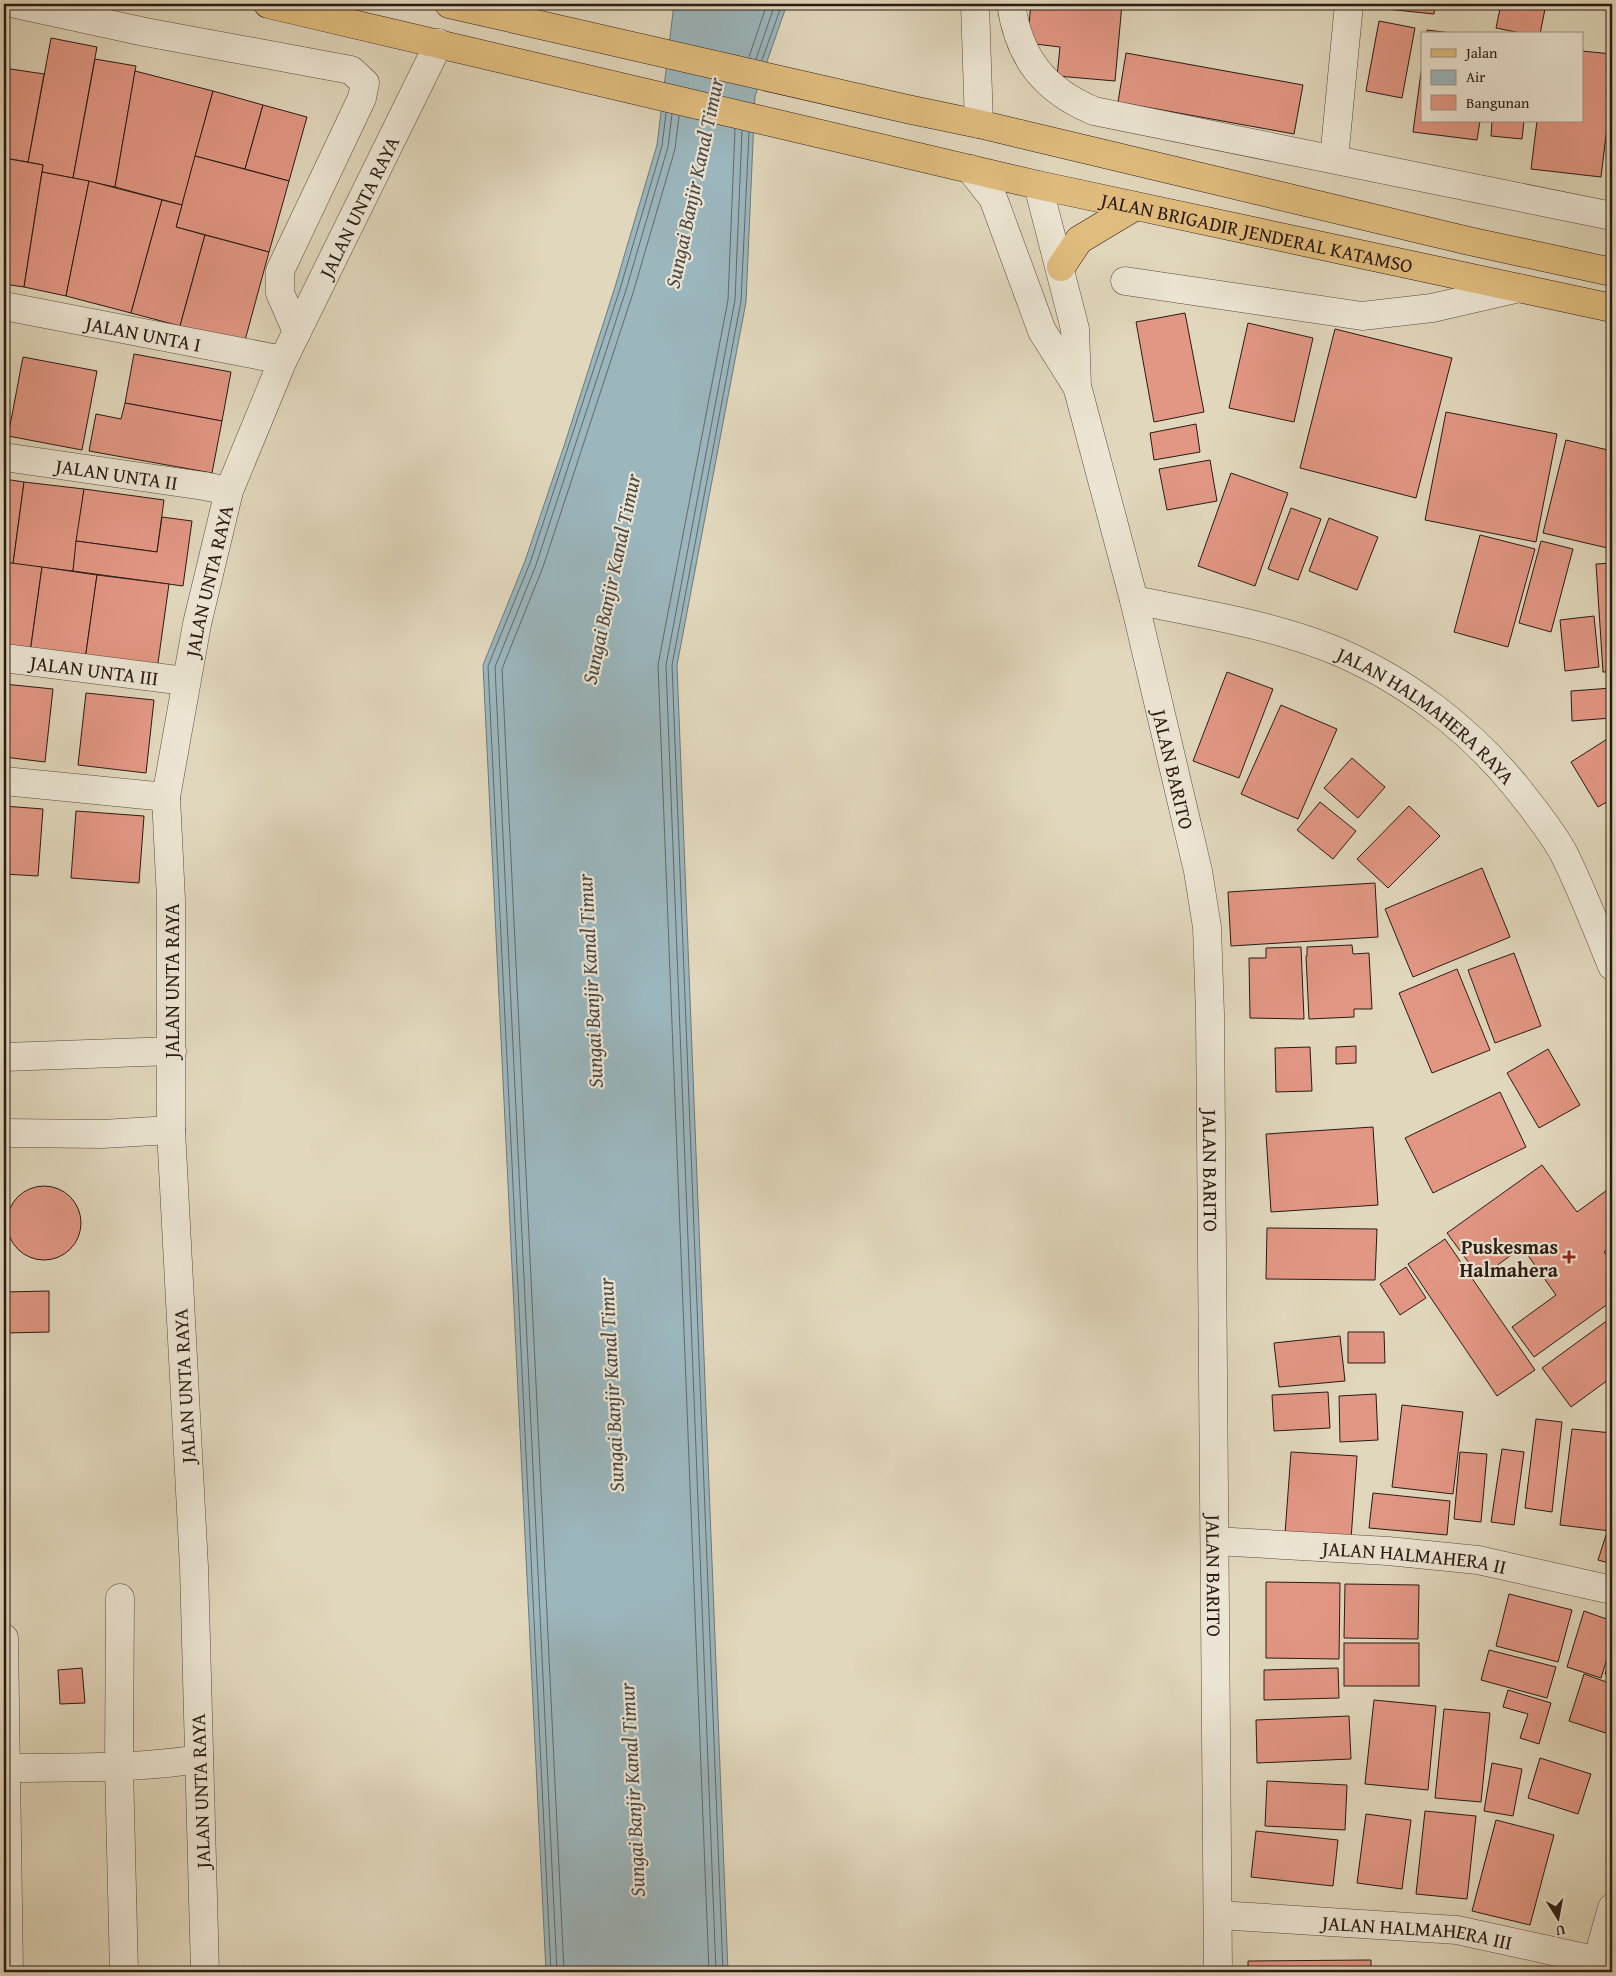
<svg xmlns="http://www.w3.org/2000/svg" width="1616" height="1976" font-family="'Gentium Book Plus',serif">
<rect width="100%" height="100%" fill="#e1d7bc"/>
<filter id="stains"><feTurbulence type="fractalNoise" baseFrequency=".004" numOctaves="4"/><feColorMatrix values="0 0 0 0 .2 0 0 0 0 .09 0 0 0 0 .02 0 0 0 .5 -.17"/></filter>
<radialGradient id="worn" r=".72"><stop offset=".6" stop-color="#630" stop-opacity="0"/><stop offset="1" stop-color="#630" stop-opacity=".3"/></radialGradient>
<polygon fill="#9bb6bd" stroke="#6e7879" points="674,4 787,4 755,96 746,302 677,665 728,1972 546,1972 483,665 525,561 565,443 615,287 657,145"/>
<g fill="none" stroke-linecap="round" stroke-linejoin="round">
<g stroke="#626868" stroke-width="1">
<polyline points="749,57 767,4"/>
<polyline points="756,59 775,4"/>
<polyline points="762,60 782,4"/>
<polyline points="551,1972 488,666 530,563 620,289 662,146 666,113"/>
<polyline points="557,1972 495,667 536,565 626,290 668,147 672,114"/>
<polyline points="564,1972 502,669 543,567 633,293 675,149 679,116"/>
<polyline points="709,1972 658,665 728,300 735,129"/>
<polyline points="716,1972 666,665 735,300 742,131"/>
<polyline points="723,1972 672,665 741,301 749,132"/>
</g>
</g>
<g fill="#e29784" stroke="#2a1a13">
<polygon points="1031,4 1063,7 1063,4 1122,4 1115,81 1057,76 1060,47 1027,43"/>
<polygon points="1377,4 1435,4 1434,14 1377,8"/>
<polygon points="1501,4 1546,4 1540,34 1526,34 1496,28"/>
<polygon points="1379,21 1415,28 1402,98 1366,91"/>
<polygon points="1427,30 1460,34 1427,34"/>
<polygon points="51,38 97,47 73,178 42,172 43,165 28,162"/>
<polygon points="1582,51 1612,54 1612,86 1601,177 1531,169 1537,121 1582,121"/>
<polygon points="1126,53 1303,85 1294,134 1118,102"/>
<polygon points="95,59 136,66 115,187 73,178"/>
<polygon points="1422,65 1422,121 1480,121 1477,140 1413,132"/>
<polygon points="4,68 44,74 28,162 4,158"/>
<polygon points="135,71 213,91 182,205 115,187"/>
<polygon points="213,91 263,105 245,169 195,156"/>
<polygon points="263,105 307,117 289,181 245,169"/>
<polygon points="1492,121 1524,121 1522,139 1491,136"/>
<polygon points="195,156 289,181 269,252 176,227"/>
<polygon points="4,158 43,165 24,287 4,284"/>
<polygon points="42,172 89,181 66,296 24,287"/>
<polygon points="89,181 162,200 131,313 66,296"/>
<polygon points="162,200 182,205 176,227 205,235 180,326 131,313"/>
<polygon points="205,235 269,252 244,344 180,326"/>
<polygon points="1185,313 1204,412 1154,422 1136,322"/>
<polygon points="1248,323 1313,338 1294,422 1229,408"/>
<polygon points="1335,329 1452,358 1416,498 1300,468"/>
<polygon points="134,354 231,372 222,421 125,403"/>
<polygon points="23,357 97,371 82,450 8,436"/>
<polygon points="125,403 222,421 212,473 89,451 96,414 121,419"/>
<polygon points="1446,412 1557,434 1536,542 1425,520"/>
<polygon points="1196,424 1200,452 1154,460 1150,433"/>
<polygon points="1566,440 1612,451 1612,549 1543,533"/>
<polygon points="1210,460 1217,501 1167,510 1159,469"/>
<polygon points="1231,473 1288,493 1255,586 1198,566"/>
<polygon points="4,479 24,482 13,564 4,562"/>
<polygon points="24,482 84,489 73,571 13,564"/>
<polygon points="84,489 164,500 157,552 76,541"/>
<polygon points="1291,508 1321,519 1298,580 1268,569"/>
<polygon points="162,517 192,521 183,586 73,571 76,541 157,552"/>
<polygon points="1329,518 1378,537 1357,590 1309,571"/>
<polygon points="1480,535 1535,549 1508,647 1454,632"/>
<polygon points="1541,541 1573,549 1551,632 1519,623"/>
<polygon points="4,562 42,567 30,653 4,650"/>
<polygon points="1612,563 1612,672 1603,672 1596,564"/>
<polygon points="42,567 97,575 85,660 30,653"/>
<polygon points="97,575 169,584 157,670 85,660"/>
<polygon points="1594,616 1599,667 1565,671 1560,620"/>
<polygon points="1227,672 1273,689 1239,778 1193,761"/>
<polygon points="4,684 53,689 45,762 4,757"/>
<polygon points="1612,688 1612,718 1572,721 1571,691"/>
<polygon points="86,693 154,700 146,773 78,765"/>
<polygon points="1281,705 1337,729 1298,819 1241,794"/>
<polygon points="1612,736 1612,799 1598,807 1571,762"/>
<polygon points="1352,758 1385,787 1358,818 1324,788"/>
<polygon points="1320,802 1356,831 1333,859 1297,830"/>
<polygon points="4,806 43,809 38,876 4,874"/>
<polygon points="1409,806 1440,836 1388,888 1357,859"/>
<polygon points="76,811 144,816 139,883 71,878"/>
<polygon points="1612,816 1612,846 1607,817"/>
<polygon points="1482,868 1510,937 1413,977 1385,909"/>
<polygon points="1375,883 1378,937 1231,946 1228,892"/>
<polygon points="1352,945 1353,954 1369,953 1372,1009 1354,1009 1354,1017 1309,1019 1306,956 1307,956 1307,947"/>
<polygon points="1301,947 1304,1019 1250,1018 1249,958 1266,958 1266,948"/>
<polygon points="1514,953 1541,1026 1495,1043 1468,970"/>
<polygon points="1457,969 1490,1050 1432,1073 1399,993"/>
<polygon points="1356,1046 1356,1063 1336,1064 1336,1047"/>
<polygon points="1310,1047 1312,1091 1276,1092 1275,1048"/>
<polygon points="1548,1049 1580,1105 1539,1128 1507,1073"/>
<polygon points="1500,1092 1526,1147 1433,1193 1405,1138"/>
<polygon points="1373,1127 1378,1205 1271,1212 1266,1134"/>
<polygon points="1542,1165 1577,1212 1610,1188 1612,1191 1612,1246 1604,1252 1612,1263 1612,1301 1534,1357 1512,1327 1556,1295 1522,1247 1480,1278 1447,1233"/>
<circle cx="44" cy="1223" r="37"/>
<polygon points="1267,1228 1377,1229 1375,1280 1266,1279"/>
<polygon points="1445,1239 1535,1370 1497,1396 1408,1264"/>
<polygon points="1406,1267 1426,1298 1400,1315 1380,1284"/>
<polygon points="49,1291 49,1332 4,1333 4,1292"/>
<polygon points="1612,1317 1612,1377 1571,1407 1542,1368"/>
<polygon points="1348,1332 1384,1332 1385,1363 1348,1363"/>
<polygon points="1340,1336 1345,1381 1279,1387 1274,1343"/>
<polygon points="1328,1392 1330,1428 1274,1431 1272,1395"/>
<polygon points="1376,1394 1378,1440 1340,1442 1339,1396"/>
<polygon points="1402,1405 1463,1412 1453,1494 1392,1487"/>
<polygon points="1536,1419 1562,1422 1552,1512 1525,1508"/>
<polygon points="1572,1429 1612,1433 1612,1511 1610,1531 1560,1525"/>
<polygon points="1502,1449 1524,1452 1514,1525 1491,1522"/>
<polygon points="1291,1452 1357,1456 1351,1539 1285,1534"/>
<polygon points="1460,1452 1487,1454 1481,1522 1454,1519"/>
<polygon points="1373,1493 1450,1501 1447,1535 1369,1528"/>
<polygon points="1606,1535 1612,1537 1612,1564 1598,1560"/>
<polygon points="1266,1582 1340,1583 1339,1659 1266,1658"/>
<polygon points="1345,1584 1419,1585 1418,1639 1344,1638"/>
<polygon points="1509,1594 1572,1610 1558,1662 1496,1646"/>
<polygon points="1584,1611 1612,1621 1612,1643 1601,1678 1567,1667"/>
<rect x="1344" y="1643" width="75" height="43"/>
<polygon points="1489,1650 1556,1667 1547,1698 1481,1680"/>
<polygon points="1612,1654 1612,1676 1605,1674"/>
<polygon points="82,1668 85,1703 60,1704 58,1670"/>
<polygon points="1338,1668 1339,1698 1264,1700 1264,1670"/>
<polygon points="1584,1674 1612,1684 1612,1735 1569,1721"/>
<polygon points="1508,1690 1551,1703 1539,1744 1520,1738 1528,1714 1503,1707"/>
<polygon points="1374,1700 1436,1706 1428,1790 1365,1784"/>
<polygon points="1444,1709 1490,1713 1481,1802 1435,1798"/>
<polygon points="1349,1716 1351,1759 1257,1763 1256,1720"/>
<polygon points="1540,1758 1591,1774 1578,1814 1528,1798"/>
<polygon points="1492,1763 1522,1769 1513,1816 1484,1811"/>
<polygon points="1267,1781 1347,1785 1345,1830 1265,1826"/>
<polygon points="1425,1811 1476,1816 1467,1899 1416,1894"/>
<polygon points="1366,1814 1411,1820 1402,1889 1357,1883"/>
<polygon points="1496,1820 1554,1835 1530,1925 1472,1911"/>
<polygon points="1256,1831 1338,1840 1333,1886 1251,1877"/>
<polygon points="1371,1960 1371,1972 1248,1972 1248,1961"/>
</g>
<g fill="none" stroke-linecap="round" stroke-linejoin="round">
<g stroke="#58493d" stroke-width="29">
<g id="minor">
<polyline points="16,4 145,32 351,70 365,83 362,98 280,271 280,293 297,332"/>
<polyline points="975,4 979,124"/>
<path d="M1011 4C1019 58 1044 90 1094 111L1612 216"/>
<polyline points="1334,159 1349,4"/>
<polyline points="970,169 993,198 1042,331 1076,385"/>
<path id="s1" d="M1038 185 1075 329 1077 386 1134 600 1198 871 1207 927 1210 1014 1218 1972"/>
<polyline points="1125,281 1362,316 1432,308 1519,288"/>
<path id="s2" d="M4 306 283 360"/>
<path id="s3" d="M4 457 204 486 229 491"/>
<path id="s4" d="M1134 600C1199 613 1267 624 1329 648 1402 677 1469 728 1518 789 1534 810 1552 831 1564 854 1582 890 1597 929 1612 966"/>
<path id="s5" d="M4 658 185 681"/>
<polyline points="4,781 166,797"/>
<polyline points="4,1057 172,1051"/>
<polyline points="4,1133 102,1134 171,1130"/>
<path id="s6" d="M1215 1541 1388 1551 1478 1560 1612 1590"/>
<polyline points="120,1598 119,1767 124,1972"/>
<polyline points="4,1638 9,1972"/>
<path d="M7 1768C72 1767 136 1769 199 1759"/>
<path id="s7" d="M1218 1915 1457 1930 1612 1964"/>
<polyline points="1597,1961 1612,1908"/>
<path id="s8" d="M205 1972 194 1567 171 1130V900L166 797 197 624 229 491 283 360 439 43"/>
</g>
</g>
<g stroke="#2a1a13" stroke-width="29">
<g id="major">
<path id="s9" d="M268 4 1038 185 1612 308"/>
<polyline points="449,4 907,109 979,124 1469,241 1612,272"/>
<polyline points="1061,267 1079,240 1134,207"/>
</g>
</g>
<use href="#minor" stroke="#ece5d3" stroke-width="28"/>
<use href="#major" stroke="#e0bc7e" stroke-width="28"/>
</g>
<path fill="#8f2418" stroke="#ece5d3" stroke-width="2" d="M1566.5 1249.5h5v5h5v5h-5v5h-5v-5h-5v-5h5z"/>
<g text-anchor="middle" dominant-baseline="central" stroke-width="4.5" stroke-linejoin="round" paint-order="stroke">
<g font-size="20" fill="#2a1a13" stroke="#ece5d3">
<text stroke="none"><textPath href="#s8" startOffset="1801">JALAN UNTA RAYA</textPath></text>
<text stroke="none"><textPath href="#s9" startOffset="1015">JALAN BRIGADIR JENDERAL KATAMSO</textPath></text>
<text stroke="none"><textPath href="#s2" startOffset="142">JALAN UNTA I</textPath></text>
<text stroke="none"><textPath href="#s3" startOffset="114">JALAN UNTA II</textPath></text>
<text stroke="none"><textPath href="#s8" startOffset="1396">JALAN UNTA RAYA</textPath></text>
<text stroke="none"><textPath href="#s5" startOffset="91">JALAN UNTA III</textPath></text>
<text stroke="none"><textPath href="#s4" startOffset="320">JALAN HALMAHERA RAYA</textPath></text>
<text stroke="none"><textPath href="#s1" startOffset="601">JALAN BARITO</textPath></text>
<text transform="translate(171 981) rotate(-90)">JALAN UNTA RAYA</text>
<text stroke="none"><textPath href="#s1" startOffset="1006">JALAN BARITO</textPath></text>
<text transform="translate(184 1386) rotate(-93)">JALAN UNTA RAYA</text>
<text stroke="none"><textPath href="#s6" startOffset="200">JALAN HALMAHERA II</textPath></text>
<text stroke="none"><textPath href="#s1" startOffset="1411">JALAN BARITO</textPath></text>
<text transform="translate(200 1791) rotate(-92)">JALAN UNTA RAYA</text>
<text stroke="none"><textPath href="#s7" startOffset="200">JALAN HALMAHERA III</textPath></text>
</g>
<g font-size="20" font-weight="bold" fill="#2a1a13" stroke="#ece5d3" text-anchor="end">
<text x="1558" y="1246">Puskesmas<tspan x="1558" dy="23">Halmahera</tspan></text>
</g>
<g font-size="21" font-style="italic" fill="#4c4946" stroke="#ece5d3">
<text transform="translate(694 183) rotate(-78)">Sungai Banjir Kanal Timur</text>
<text transform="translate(611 579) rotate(-78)">Sungai Banjir Kanal Timur</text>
<text transform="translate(590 981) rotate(-93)">Sungai Banjir Kanal Timur</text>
<text transform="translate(611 1385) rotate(-93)">Sungai Banjir Kanal Timur</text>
<text transform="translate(632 1790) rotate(-93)">Sungai Banjir Kanal Timur</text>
</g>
</g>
<rect width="1616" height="1976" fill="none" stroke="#e1d7bc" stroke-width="20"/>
<rect x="5" y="5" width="1606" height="1966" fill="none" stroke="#2a1a13" stroke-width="2.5"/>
<rect x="10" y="10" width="1596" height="1956" fill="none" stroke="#2a1a13"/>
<rect x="1421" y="32" width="162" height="90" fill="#ece5d3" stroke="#9e9486"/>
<rect x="1431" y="49" width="25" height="8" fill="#e0bc7e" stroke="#9e9486"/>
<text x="1466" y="58" font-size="15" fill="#2a1a13">Jalan</text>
<rect x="1431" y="70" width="25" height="15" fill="#9bb6bd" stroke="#9e9486"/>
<text x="1466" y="82" font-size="15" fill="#2a1a13">Air</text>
<rect x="1431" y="95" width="25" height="15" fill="#e29784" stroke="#9e9486"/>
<text x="1466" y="108" font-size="15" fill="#2a1a13">Bangunan</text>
<g transform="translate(1558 1918) rotate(169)" stroke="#ece5d3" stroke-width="4" paint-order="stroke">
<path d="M0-4L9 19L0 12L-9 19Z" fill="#2a1a13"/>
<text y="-8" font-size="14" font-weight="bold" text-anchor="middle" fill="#2a1a13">U</text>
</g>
<rect width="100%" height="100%" filter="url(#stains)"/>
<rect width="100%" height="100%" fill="url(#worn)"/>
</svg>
